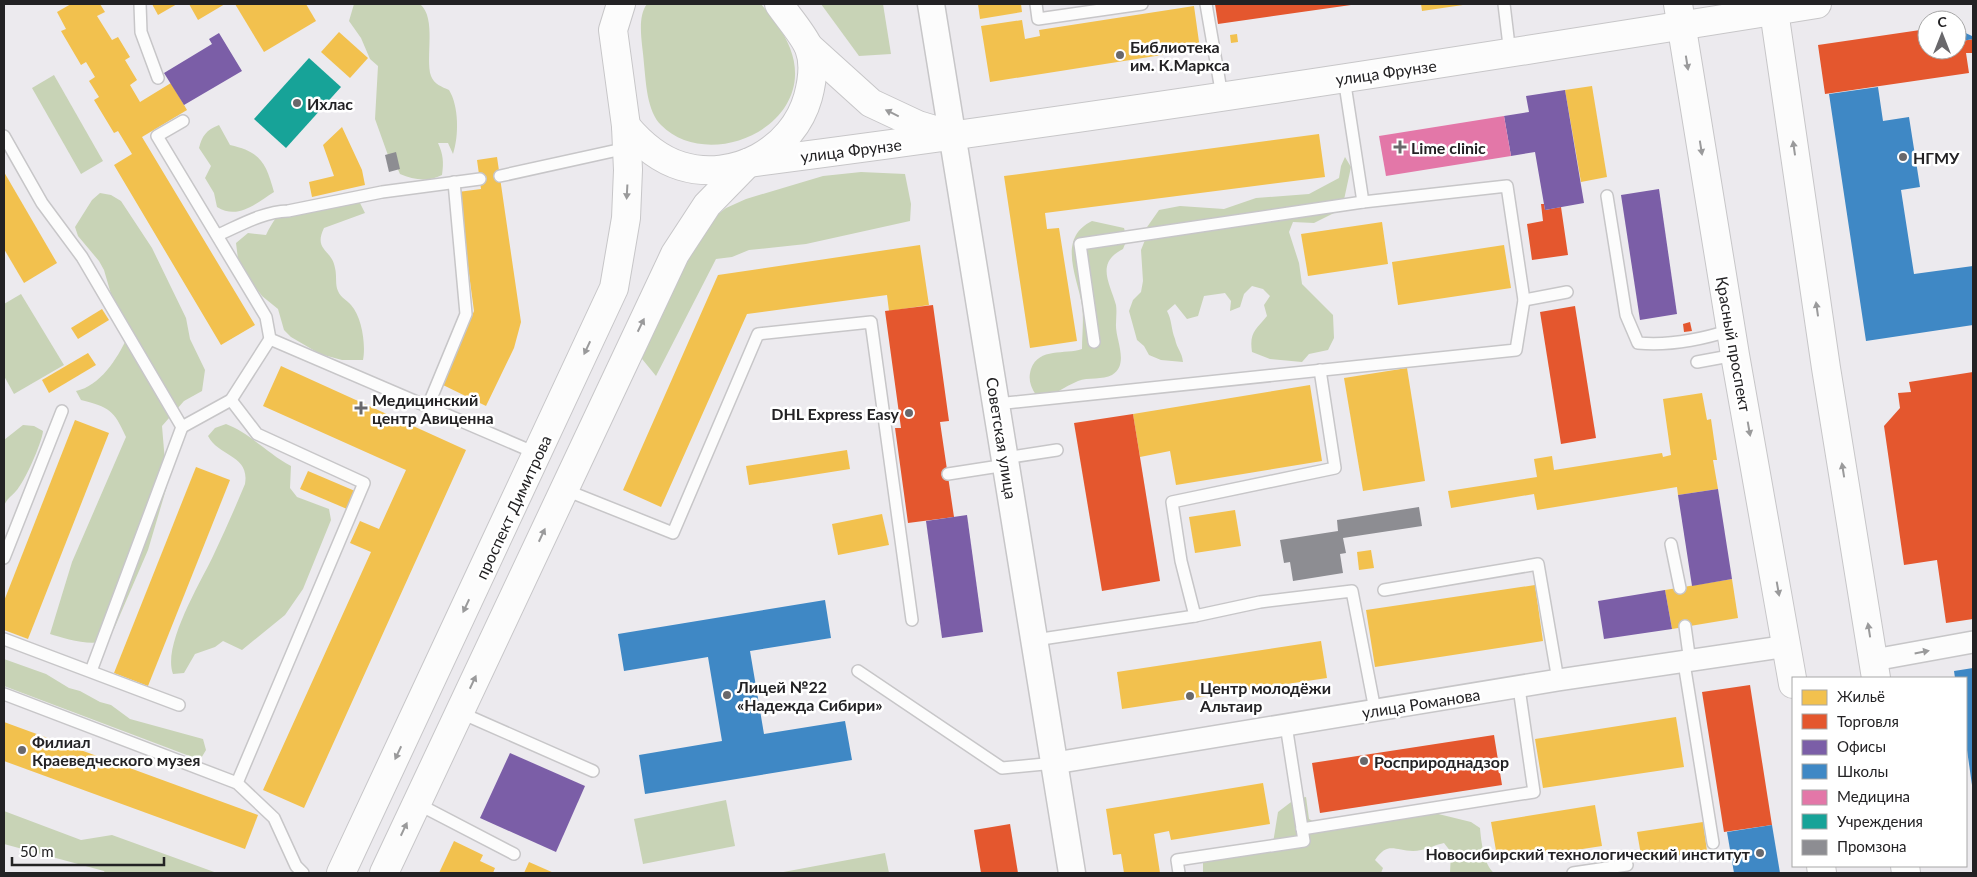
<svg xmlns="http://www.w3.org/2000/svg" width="1977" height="877" font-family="Lato,sans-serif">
<rect width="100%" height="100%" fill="#eceaee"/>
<g fill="#c8d3b6">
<path d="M354 4H420C437 18 425 58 431 76 434 84 442 87 449 90 459 106 459 136 453 154L448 143H438C443 154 444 162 442 175 428 182 414 180 400 174L396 165 389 158 375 119 378 66 370 59 361 38 349 21Z"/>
<path d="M647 4H761C772 17 784 32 790 48 820 125 709 174 661 125 647 111 646 83 644 64 643 46 636 18 647 4Z"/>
<polygon points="821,4 883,4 891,54 859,56"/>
<polygon points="54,75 103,161 81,174 32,88"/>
<path d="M219 125 230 145C261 152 266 163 274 192 255 204 238 220 217 207L214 193 205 178 211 166 199 148C202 136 206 130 219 125Z"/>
<path d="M1345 157 1351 167 1342 209 1314 223 1293 222 1289 232 1299 263 1302 284 1333 315 1334 338 1328 350 1309 354 1302 362 1270 359 1252 352C1249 332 1256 330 1267 316L1264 305 1270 296 1263 289 1252 286 1244 294 1240 307 1230 311 1231 301 1225 293 1204 296 1198 316 1187 319 1175 304 1167 311C1172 320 1171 329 1175 339 1177 349 1182 352 1183 362L1161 360 1149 355 1144 346 1137 340 1129 311 1133 300 1141 292 1143 281 1141 250 1145 240V230L1159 210 1180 206 1224 209 1256 198 1309 194 1339 178 1341 166Z"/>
<polygon points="861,172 905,174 911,204 910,221 806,244 749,250 732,257 716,259 656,376 638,354 673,277 712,219 726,208 746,199 823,176"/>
<path d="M100 193 111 195 121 201 152 248 186 318 190 339 205 370 202 391 184 401 162 426 167 486 148 550 114 629C112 632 110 637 107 639 95 648 63 638 50 634L72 562 126 437C114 410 109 407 81 400L76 391C100 386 117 359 127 338L113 301 104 270 99 261 78 236 75 227 92 200Z"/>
<path d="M319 202 360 203 365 213 324 228C313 251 332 249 335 268 337 276 335 285 338 291 341 298 347 300 351 305 362 317 366 345 363 360H342L320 354 291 337 284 330 278 309 262 296 248 277 238 259 236 243 248 233 266 235C280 207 288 204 319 202Z"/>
<path d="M1092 221 1124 228 1127 239 1123 249C1095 263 1110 283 1116 305 1117 312 1116 318 1116 324 1115 339 1130 364 1112 375 1103 380 1088 377 1078 381 1057 390 1062 394 1036 395 1030 386 1028 379 1031 369 1039 347 1065 355 1082 349 1082 335 1084 319 1082 305 1077 276 1057 238 1092 221Z"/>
<polygon points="21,294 64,365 14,394 4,376 4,304"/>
<path d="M226 424C250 433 268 454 291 466L290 488 297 497 329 509 331 520 303 589 285 615 242 650 223 641 215 647 195 654 184 673 173 674C162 645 201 582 214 554 225 531 235 508 245 484 250 455 219 457 208 436L215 428Z"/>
<path d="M23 425 34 426 43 431C42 443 24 483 16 491 11 497 7 498 4 506V440Z"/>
<polygon points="4,659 46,674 69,688 80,691 100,702 111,705 130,719 203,739 206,750 200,760 4,686"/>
<path d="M1306 797 1309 819 1319 824 1418 809 1471 822 1480 828C1481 841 1484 865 1494 873H1450L1451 852 1444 843C1434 845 1424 851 1413 851 1395 851 1388 841 1375 860L1383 868 1381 873H1203V863L1209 854 1273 843 1278 812 1295 799Z"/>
<polygon points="726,800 735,846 643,864 634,819"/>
<polygon points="4,811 81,840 112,835 217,873 105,873 104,871 4,844"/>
<polygon points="885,853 889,873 778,873"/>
</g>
<g fill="#f2c14e">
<polygon points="71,4 100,4 105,12 97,16 112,40 118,37 130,57 125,60 137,80 130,85 140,102 171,83 187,110 142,137 255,325 221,345 114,165 132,154 118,131 114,133 94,100 99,97 89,81 95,77 86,62 81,65 61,31 66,29 57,12"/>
<polygon points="152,4 177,4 158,15"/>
<polygon points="189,4 225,4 198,20"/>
<polygon points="235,4 306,4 316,21 264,52"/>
<polygon points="978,4 1021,4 1022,12 980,19"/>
<polygon points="1421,4 1463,4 1463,5 1422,11"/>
<polygon points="1194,6 1200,49 990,82 981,26 1022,20 1025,39 1040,36 1039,30"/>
<polygon points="339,32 368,58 350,78 321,52"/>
<polygon points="1237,34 1238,42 1231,43 1230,35"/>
<polygon points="1592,86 1607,177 1581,182 1565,90"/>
<polygon points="342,127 362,170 365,185 312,197 309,182 334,176 323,145"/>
<polygon points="1319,134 1325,177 1045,213 1047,229 1059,228 1077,341 1030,348 1004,176"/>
<polygon points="497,157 521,322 514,348 486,406 443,385 474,311 458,192 481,189 477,160"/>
<polygon points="4,172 57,263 24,283 4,249"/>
<polygon points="1382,222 1388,264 1308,276 1301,234"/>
<polygon points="920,245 929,305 889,311 887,295 747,314 661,507 623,490 718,275"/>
<polygon points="1504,245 1511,288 1398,305 1392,262"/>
<polygon points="102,309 109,320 78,339 71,328"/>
<polygon points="88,353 96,365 49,393 42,380"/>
<polygon points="281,366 466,450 304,808 263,790 371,552 350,543 360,521 379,529 406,470 263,406"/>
<polygon points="1407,368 1425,481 1363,491 1344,378"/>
<polygon points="1310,385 1322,461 1176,485 1170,451 1140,457 1133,414"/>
<polygon points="1702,393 1707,420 1711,419 1717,460 1713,460 1718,489 1678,495 1677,487 1537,510 1534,494 1451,508 1448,491 1537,477 1534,459 1552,456 1554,470 1662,453 1663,457 1671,455 1663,399"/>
<polygon points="75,420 109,433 28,639 4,630 4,601"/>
<polygon points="847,450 850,469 749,485 746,466"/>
<polygon points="196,467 230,480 148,686 114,673"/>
<polygon points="308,471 355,491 347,509 300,489"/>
<polygon points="1235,510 1241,546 1195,553 1189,517"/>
<polygon points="882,514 889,545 838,555 832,524"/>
<polygon points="1371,550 1374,568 1359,570 1357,552"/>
<polygon points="1732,579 1738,618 1672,629 1665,590"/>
<polygon points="1535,585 1543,641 1375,667 1366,610"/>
<polygon points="1321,641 1327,678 1122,709 1117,672"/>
<polygon points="1676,717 1684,767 1543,788 1535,739"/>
<polygon points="4,722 258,815 245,849 4,761"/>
<polygon points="1263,783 1270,824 1171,840 1169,831 1154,834 1160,873 1124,873 1121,854 1113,855 1106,809"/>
<polygon points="1595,805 1602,846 1498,862 1491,822"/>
<polygon points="1703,822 1707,851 1642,861 1637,832"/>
<polygon points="454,841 483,855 480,861 495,868 493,873 439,873"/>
<polygon points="529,862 554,873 524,873"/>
</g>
<g fill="#e4572e">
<polygon points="1215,4 1351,4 1351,5 1218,24"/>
<polygon points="1927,29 1927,50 1957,50 1957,42 1973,39 1973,53 1966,53 1969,73 1825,94 1818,45"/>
<polygon points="1541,204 1544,204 1545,210 1561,207 1568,255 1532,260 1527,224 1543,221"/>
<polygon points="933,305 949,421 940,422 954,517 908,523 895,428 901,428 885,311"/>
<polygon points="1575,306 1596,438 1561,444 1540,312"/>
<polygon points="1690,322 1692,331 1684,332 1683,324"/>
<polygon points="1973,372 1973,619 1946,623 1937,560 1904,565 1884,426 1900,408 1898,393 1911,392 1909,382"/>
<polygon points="1133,414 1160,581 1102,591 1074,423"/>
<polygon points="1750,685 1772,825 1724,832 1702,692"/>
<polygon points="1494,735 1502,785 1320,813 1312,763"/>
<polygon points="1010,824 1018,873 981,873 974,830"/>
</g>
<g fill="#7b5ea7">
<polygon points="219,33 242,71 184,105 164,73 212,44 209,39"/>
<polygon points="1565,90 1584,203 1545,210 1535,152 1511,156 1504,116 1529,112 1526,96"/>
<polygon points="1659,189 1677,314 1640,320 1621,195"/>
<polygon points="1718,489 1732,579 1692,586 1678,495"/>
<polygon points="967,515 983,632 942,638 926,521"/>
<polygon points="1665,590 1672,629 1604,639 1598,601"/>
<polygon points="510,753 585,786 556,852 480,818"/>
</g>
<g fill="#3f88c5">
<polygon points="1957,29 1972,36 1973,39 1957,42"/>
<polygon points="1878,87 1883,121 1909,117 1920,187 1901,190 1914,274 1973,266 1973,325 1866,341 1829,94"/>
<polygon points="825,600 831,638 750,651 764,734 845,721 852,760 645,794 639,755 722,741 708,657 624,671 618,634"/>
<polygon points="1973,668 1973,785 1972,785 1966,743 1966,678 1955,678 1954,671"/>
<polygon points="1772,825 1780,873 1734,873 1727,832"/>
</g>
<polygon fill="#e377a8" points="1504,116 1511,156 1386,176 1379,136"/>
<polygon fill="#17a398" points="309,58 341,87 286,148 254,119"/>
<g fill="#8d8d92">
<polygon points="396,152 400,169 389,172 385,155"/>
<polygon points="1419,507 1422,526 1343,538 1346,553 1340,554 1343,573 1293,581 1290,562 1284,563 1280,540 1338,531 1337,520"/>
</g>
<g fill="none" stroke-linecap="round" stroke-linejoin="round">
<g stroke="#c7c6c8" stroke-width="14">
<g id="service">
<polyline points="140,4 141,32 158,78"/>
<polyline points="1036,4 1038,19 1142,4"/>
<polyline points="1206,4 1222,96"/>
<polyline points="1504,4 1510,54"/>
<polyline points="1344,78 1363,202"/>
<polyline points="183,121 157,136 266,317 270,339 538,454"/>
<polyline points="4,136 42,203 82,257 182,427 91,671"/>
<polyline points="500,176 627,148"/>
<path d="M1607 196 1626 315 1638 343C1670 346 1700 340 1731 330"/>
<path d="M218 235C241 225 262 212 288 211L382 192 480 179"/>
<polyline points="1524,300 1567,292"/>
<polyline points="1697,362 1735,355"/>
<polyline points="231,400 257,434 364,483 237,783"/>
<polyline points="996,404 1516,350 1524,300 1507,186 1363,202 1080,244 1094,342"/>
<polyline points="428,406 466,314 454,182"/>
<polyline points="182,427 231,400 270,339"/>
<polyline points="1005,458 1057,450"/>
<polyline points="948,474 1006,465"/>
<polyline points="563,489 673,533 758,334 871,322 912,620"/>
<polyline points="1671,544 1680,588"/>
<polyline points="4,558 62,411"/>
<polyline points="1384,590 1538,564 1558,680"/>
<polyline points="1195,616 1181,561 1172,502 1335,468 1320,370"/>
<polyline points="1685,626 1690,662"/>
<polyline points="4,639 179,705"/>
<polyline points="1035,640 1195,616 1260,602 1352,591 1375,710"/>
<polyline points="1684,663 1713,843"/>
<polyline points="858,671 1002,768 1055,763"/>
<polyline points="4,694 237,783 274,818 296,866 303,873"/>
<polyline points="459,712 593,771"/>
<polyline points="416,803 514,854"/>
<polyline points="1302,829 1534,792 1519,688"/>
<polyline points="1179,873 1177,860 1304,841 1286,725"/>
<polyline points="1573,873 1627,865"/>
</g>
</g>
<g stroke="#c7c6c8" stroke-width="24">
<g id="minor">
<polyline points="1874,660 1973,642"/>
<polyline points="1055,763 1558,680 1788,646"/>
</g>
</g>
<g stroke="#c7c6c8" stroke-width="29">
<polyline id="tertiary" points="931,4 1072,873"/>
</g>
<g stroke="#c7c6c8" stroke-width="30">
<g id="secondary">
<polyline points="809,47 871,103 918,125 948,134"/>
<path d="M748 163C1105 117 1461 61 1817 4"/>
</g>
</g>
<g stroke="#c7c6c8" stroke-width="30">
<g id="primary">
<polyline points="1678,4 1735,355 1793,684"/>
<polyline points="1773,4 1826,368 1876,678"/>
<path d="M626 126C641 144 658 159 681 166 733 182 793 151 808 97 812 82 815 63 809 48 804 35 787 16 779 4"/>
<polyline points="1821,866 1822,873"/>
<polyline points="1905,866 1906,873"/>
<polyline points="341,873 614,288 626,218 628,170 626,126 613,30 621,4"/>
<polyline points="384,873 675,254 707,205 748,163"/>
</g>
</g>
<use href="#service" stroke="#fcfcfc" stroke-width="11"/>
<use href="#minor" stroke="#fcfcfc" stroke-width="21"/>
<use href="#tertiary" stroke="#fcfcfc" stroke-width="26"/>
<use href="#secondary" stroke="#fcfcfc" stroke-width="28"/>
<use href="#primary" stroke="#fcfcfc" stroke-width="28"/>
</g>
<defs><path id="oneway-solid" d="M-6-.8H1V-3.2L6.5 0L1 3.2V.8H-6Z" transform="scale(1.25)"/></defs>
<g fill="#9a9a9b">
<use href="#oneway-solid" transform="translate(1687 63) rotate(81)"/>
<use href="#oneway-solid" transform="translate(892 113) rotate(-154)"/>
<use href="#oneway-solid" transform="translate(1701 148) rotate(81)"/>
<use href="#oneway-solid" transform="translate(1794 148) rotate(-98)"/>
<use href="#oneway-solid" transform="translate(627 192) rotate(93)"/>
<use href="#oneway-solid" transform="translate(1817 309) rotate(-98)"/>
<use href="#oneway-solid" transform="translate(641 325) rotate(-64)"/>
<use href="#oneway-solid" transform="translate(587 348) rotate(115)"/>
<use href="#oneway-solid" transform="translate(1749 429) rotate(80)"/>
<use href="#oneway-solid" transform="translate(1843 470) rotate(-99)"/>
<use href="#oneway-solid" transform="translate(542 535) rotate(-65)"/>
<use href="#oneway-solid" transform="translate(1778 589) rotate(80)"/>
<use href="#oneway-solid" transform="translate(466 606) rotate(115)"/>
<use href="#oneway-solid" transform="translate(1869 630) rotate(-99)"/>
<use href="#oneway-solid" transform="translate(1922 652) rotate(-11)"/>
<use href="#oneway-solid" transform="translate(473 682) rotate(-65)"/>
<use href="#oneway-solid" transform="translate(398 753) rotate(115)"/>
<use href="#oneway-solid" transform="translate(404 829) rotate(-65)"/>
</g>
<g fill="#69686b" stroke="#fff" stroke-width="2">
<circle cx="1120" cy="55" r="5"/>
<circle cx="297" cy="103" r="5"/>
<path d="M1397.5 139.5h5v5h5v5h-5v5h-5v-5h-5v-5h5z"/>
<circle cx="1903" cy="157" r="5"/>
<path d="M358.5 400.5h5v5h5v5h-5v5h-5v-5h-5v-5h5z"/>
<circle cx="909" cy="413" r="5"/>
<circle cx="727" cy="695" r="5"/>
<circle cx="1190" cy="696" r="5"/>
<circle cx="22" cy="750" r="5"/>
<circle cx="1364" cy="761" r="5"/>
<circle cx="1760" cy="853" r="5"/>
</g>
<g text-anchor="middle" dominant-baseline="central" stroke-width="5" stroke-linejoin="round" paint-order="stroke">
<g font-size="16" font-weight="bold" fill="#232224" stroke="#fff" text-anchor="start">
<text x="1130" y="46">Библиотека<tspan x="1130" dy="18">им. К.Маркса</tspan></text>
<text x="307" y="103">Ихлас</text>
<text x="1411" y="147">Lime clinic</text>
<text x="1913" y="157">НГМУ</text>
<text x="372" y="399">Медицинский<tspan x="372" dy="18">центр Авиценна</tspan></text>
<text x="899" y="413" text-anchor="end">DHL Express Easy</text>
<text x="737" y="686">Лицей №22<tspan x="737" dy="18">«Надежда Сибири»</tspan></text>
<text x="1200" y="687">Центр молодёжи<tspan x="1200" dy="18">Альтаир</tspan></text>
<text x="32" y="741">Филиал<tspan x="32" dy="18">Краеведческого музея</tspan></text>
<text x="1374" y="761">Росприроднадзор</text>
<text x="1750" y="853" text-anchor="end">Новосибирский технологический институт</text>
</g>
<g font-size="16" fill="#232224" stroke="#fff">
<text transform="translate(1386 72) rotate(-8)">улица Фрунзе</text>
<text transform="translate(851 150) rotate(-7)">улица Фрунзе</text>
<text transform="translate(1734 344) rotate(80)">Красный проспект</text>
<text transform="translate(1002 438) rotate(81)">Советская улица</text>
<text transform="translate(513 507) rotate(-65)">проспект Димитрова</text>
<text transform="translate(1421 703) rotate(-9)">улица Романова</text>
</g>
</g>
<rect width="1977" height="877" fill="none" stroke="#232224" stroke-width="10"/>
<rect x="1792" y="677" width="175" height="190" fill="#ffffff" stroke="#a7a7a7"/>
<rect x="1802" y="690" width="25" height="15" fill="#f2c14e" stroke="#a7a7a7"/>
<text x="1837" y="702" font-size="15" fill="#232224">Жильё</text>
<rect x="1802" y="714" width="25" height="15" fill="#e4572e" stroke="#a7a7a7"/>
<text x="1837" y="727" font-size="15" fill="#232224">Торговля</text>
<rect x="1802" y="740" width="25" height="15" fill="#7b5ea7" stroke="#a7a7a7"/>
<text x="1837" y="752" font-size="15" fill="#232224">Офисы</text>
<rect x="1802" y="764" width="25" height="15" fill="#3f88c5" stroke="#a7a7a7"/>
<text x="1837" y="777" font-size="15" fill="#232224">Школы</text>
<rect x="1802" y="790" width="25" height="15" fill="#e377a8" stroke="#a7a7a7"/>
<text x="1837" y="802" font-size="15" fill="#232224">Медицина</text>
<rect x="1802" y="814" width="25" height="15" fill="#17a398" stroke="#a7a7a7"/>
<text x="1837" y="827" font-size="15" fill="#232224">Учреждения</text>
<rect x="1802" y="840" width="25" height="15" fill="#8d8d92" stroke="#a7a7a7"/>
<text x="1837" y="852" font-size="15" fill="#232224">Промзона</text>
<g transform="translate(1942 35)"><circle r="24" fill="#ffffff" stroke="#a7a7a7"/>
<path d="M0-4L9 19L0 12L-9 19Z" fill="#69686b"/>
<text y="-8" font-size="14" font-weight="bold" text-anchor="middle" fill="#232224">С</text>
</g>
<path d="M12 857v8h152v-8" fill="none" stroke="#232224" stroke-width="2.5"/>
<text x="20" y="857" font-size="15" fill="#232224" stroke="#ffffff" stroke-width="4" paint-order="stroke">50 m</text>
</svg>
